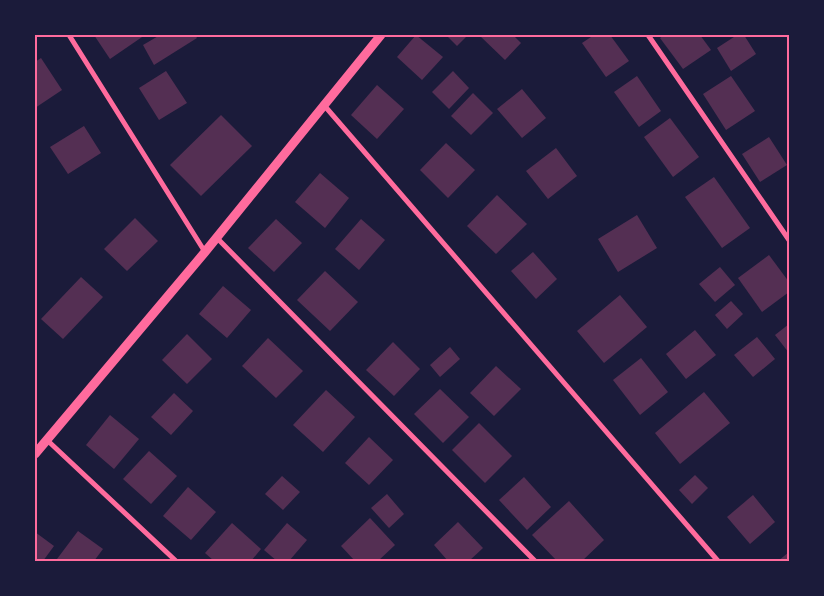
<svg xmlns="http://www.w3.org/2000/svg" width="824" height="596" font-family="'Sofia Sans Condensed',sans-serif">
<rect width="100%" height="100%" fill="#1b1b3a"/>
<g fill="#542f53">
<polygon points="94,35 145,35 110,59"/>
<polygon points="160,35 195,35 197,38 154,65 143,45"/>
<polygon points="416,35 443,57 422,80 397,57"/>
<polygon points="446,35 468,35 457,46"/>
<polygon points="479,35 513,35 521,43 505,60"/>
<polygon points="594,35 610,35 629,61 606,77 582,43"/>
<polygon points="664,35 700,35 711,50 683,69 660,38"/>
<polygon points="737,35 744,35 756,54 731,71 717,48"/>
<polygon points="41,58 62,90 35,108 35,62"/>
<polygon points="166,71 187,103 159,120 139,88"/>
<polygon points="453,71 469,88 449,109 432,92"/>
<polygon points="637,76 661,111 639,127 614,92"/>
<polygon points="731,76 755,111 726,130 703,94"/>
<polygon points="377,85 404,109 377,139 351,115"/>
<polygon points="522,89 546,118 522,138 497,109"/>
<polygon points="473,93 493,113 471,135 451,116"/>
<polygon points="221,115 252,146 201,196 170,165"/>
<polygon points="670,118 699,157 673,177 644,137"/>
<polygon points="84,126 101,153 68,174 50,147"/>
<polygon points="769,137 787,165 760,182 742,154"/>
<polygon points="446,143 475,170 448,198 420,170"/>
<polygon points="556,148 577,176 548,199 526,171"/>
<polygon points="320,173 349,198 325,228 295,202"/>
<polygon points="714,177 750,228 722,248 685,197"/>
<polygon points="497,195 527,224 496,254 467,226"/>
<polygon points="637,215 657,248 618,272 598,239"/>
<polygon points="135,218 158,241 127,271 104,249"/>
<polygon points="276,219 302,243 274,272 248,248"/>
<polygon points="361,219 385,240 359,270 335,249"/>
<polygon points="533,252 557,279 536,299 511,271"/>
<polygon points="769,255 789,282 789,292 762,312 738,278"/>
<polygon points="720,267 735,285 715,302 699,284"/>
<polygon points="325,271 358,302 330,331 297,300"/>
<polygon points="81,277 103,297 63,339 41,319"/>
<polygon points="223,286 251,310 227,338 199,314"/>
<polygon points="620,295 647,327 604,363 577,331"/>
<polygon points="731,301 743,314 727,329 715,315"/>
<polygon points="789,324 789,353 775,335"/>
<polygon points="695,330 716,355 686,379 666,354"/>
<polygon points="187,334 212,359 187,384 162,360"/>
<polygon points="757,337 775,359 753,377 734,355"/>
<polygon points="268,338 303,371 276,398 242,366"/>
<polygon points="393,342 420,369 394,396 366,370"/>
<polygon points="450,347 460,359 440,377 430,365"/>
<polygon points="641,358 668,392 640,415 613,380"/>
<polygon points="496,366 521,389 494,416 470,393"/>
<polygon points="440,389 469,417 443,443 414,414"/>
<polygon points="326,390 355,417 323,452 293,425"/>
<polygon points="704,392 730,423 680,464 655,433"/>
<polygon points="174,393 193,411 171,435 151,417"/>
<polygon points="110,415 139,439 114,469 86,445"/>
<polygon points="479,423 512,456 485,483 452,450"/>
<polygon points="369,437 393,460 369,485 345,463"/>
<polygon points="149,451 177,476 151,504 123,479"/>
<polygon points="695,475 708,488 692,504 679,490"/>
<polygon points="282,476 300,492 283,510 265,494"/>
<polygon points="524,477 551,507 527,530 499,500"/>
<polygon points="188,487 216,512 191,540 163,516"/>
<polygon points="387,494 404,514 389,528 371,508"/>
<polygon points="753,495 775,522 750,544 727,517"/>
<polygon points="569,501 604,540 582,561 557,561 532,535"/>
<polygon points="370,518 395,545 378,561 355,561 341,546"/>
<polygon points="458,522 483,548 469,561 448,561 434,545"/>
<polygon points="232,523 261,549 251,561 214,561 205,553"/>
<polygon points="287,523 307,540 289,561 277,561 264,550"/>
<polygon points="78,531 103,549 94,561 59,561 57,559"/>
<polygon points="35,532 54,546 43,561 35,561"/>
<polygon points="789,552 789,561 778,561"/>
</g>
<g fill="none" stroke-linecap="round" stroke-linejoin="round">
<g stroke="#ff6b9d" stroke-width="5">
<polyline points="69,35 205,252"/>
<polyline points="648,35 789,240"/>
<polyline points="323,104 718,561"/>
<polyline points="216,237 535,561"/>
<polyline points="47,440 176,561"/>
</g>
<polyline stroke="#ff6b9d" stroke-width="9" points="35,454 205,252 381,35"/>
</g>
<rect width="824" height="596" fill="none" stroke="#1b1b3a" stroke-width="72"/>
<rect x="36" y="36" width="752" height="524" fill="none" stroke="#ff6b9d" stroke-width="2"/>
</svg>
